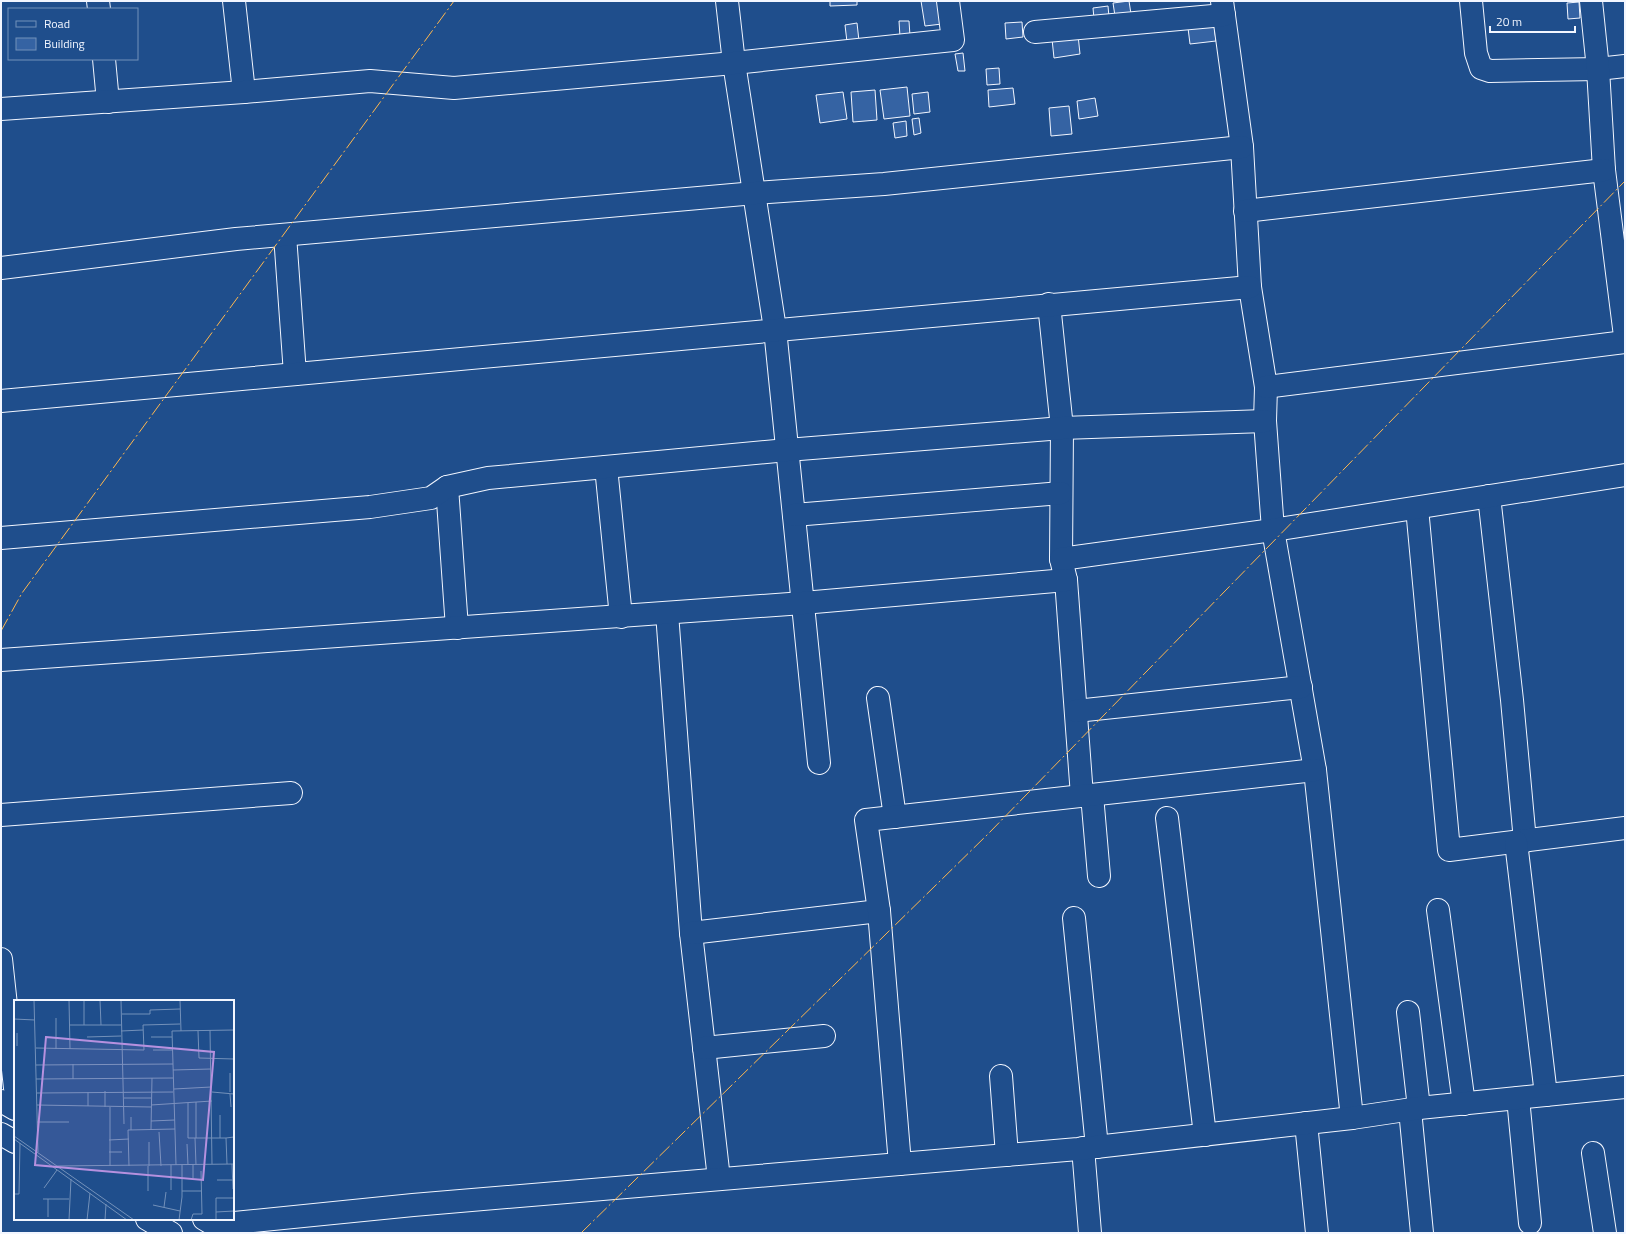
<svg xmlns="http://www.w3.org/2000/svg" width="1626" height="1234" font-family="'Titillium Web',sans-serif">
<rect width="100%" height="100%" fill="#1f4e8c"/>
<g fill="#3563a3" stroke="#f2f6ff">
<polygon points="830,1 857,1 857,5 830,6"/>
<polygon points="921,1 939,1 942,24 925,26"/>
<polygon points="1129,1 1131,14 1115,16 1113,3"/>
<polygon points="1579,2 1580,18 1568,19 1567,3"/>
<polygon points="1108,6 1109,17 1094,19 1093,8"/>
<polygon points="899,21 909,21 910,36 900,37"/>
<polygon points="1022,22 1023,37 1006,39 1005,23"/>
<polygon points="857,23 859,41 847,42 845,25"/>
<polygon points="1214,25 1216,41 1190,44 1188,28"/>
<polygon points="1078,35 1080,54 1054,58 1052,39"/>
<polygon points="963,53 965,71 958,71 955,54"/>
<polygon points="999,68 1000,84 987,85 986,69"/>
<polygon points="907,87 910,116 884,119 880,90"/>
<polygon points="1013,88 1015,104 989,107 988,90"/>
<polygon points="875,90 877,120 853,122 851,92"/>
<polygon points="843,92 847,119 820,123 816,95"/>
<polygon points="928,92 930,112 914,114 912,94"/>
<polygon points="1095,98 1098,116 1079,119 1077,101"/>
<polygon points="1069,106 1072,134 1051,136 1049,108"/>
<polygon points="919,118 921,133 914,135 912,119"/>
<polygon points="906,121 907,136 895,138 893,123"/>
</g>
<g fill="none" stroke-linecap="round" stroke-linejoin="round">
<g stroke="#f2f6ff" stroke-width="24">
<g id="minor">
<polyline points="98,1 99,9"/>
<polyline points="234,1 244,92"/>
<polyline points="727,1 734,63 775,329 819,763"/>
<polyline points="1222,1 1242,147 1250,287 1266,387 1265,421 1273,530 1315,770 1352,1118"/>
<polyline points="1471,1 1476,53 1481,68 1490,71 1598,69 1625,66"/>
<polyline points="1591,1 1598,69 1604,170 1625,336"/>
<polyline points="1035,32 1224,15"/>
<polyline points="104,59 108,102"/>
<polyline points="1,109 244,92 370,81 454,88 734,63 953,40 948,1"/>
<polyline points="1245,211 1604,170"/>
<polyline points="285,235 295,374"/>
<polyline points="1,268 236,239 755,193 884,184 1242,147"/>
<polyline points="1049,304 1062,428 1061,559 1066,580 1082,796"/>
<polyline points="1266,387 1625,342"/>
<polyline points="1,401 1250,287"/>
<polyline points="606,467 621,617"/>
<polyline points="447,487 457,628"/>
<polyline points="1489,496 1512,700 1525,841"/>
<polyline points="1417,508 1449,850 1625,828"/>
<polyline points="794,515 1061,493"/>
<polyline points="1,538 370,507 431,498 447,487 488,478 787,450 1062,428 1265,421"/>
<polyline points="1061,559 1273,530 1625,475"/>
<polyline points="667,613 691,933 719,1179"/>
<polyline points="1,660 803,603 1066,580"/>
<polyline points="878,698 895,817"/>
<polyline points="1076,711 1301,687"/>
<polyline points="1092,795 1099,876"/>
<polyline points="1,815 291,793"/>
<polyline points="1167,818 1205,1135"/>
<polyline points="1516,842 1546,1095"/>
<polyline points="1438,910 1464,1104"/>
<polyline points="1074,918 1097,1147"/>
<polyline points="691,933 879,911"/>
<polyline points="1,959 15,1088"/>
<polyline points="1408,1012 1419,1108"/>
<polyline points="704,1048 824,1036"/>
<polyline points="1001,1076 1007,1155"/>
<polyline points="1518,1098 1530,1223"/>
<polyline points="1410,1110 1422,1233"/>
<polyline points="1306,1123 1317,1233"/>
<polyline points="1083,1148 1090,1233"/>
<polyline points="1593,1153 1605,1233"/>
<polyline points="900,1164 879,911 866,820 1315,770"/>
<polyline points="214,1225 413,1205 1078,1149 1352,1118 1419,1108 1625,1087"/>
</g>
</g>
<g stroke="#f2f6ff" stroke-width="24">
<g id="major">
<polyline points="1,1101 15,1109"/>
<polyline points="1,1134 15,1142"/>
<polyline points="147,1219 171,1233"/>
<polyline points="204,1219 228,1233"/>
</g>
</g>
<use href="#minor" stroke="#1f4e8c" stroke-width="22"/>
<use href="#major" stroke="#1f4e8c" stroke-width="22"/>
<g stroke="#ffb74d" stroke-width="1" stroke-dasharray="14 3 2 3" stroke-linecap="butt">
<polyline points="1,631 22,593 454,1"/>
<polyline points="581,1233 988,834 1625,181"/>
</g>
</g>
<g transform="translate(14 1000)">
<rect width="220" height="220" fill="#1f4e8c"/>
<path fill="none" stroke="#7391ba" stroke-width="1" d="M20 0 24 152M55 0 56 49M70 0V25M86 0 87 25M107 0 110 124M166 0 167 31M108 14H136V10L166 9M42 18V49M0 19 21 20M56 25H107M196 30 198 164M107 31 129 30M184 31 185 58 220 59M3 33V46M73 37 107 36M137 37H158M22 48 130 50 129 25 166 24M139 50H159M22 65 159 64M159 70 197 69M216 73V92M22 79 159 78M59 79V64M160 89 197 87M91 91V107M198 92 220 94M23 93 159 92M216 94 217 107M110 98H137M182 102V138M174 103V138H212M23 105 137 107M137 105 198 101M74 106V92M96 107V166M206 115V138M117 117V130M137 121 161 120M23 122H55M137 129 138 78M145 132 147 166M0 136 120 220M181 138 182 165M0 139 113 220M95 140 115 139M135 142V166M173 144 174 165M95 152H108M213 164 212 138 220 137M218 164 219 189M157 165V190M162 165 158 31 220 30M179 165V178M43 166 220 164M115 166 114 130 161 129M203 180H219M30 188 43 170M134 191V166M168 191H188M0 194H5L6 143M29 199H55M139 205 166 211M150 207 152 192M202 212 220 211M34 217V199M55 220 57 179M73 220 76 193M91 220 92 204M165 220 168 197V165M177 220 179 214H188L187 171M202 220V198H220"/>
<path fill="#b691df" fill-opacity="0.15" stroke="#b691df" stroke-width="2" d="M32 37 200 52 189 180 21 165Z"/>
<rect width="220" height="220" fill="none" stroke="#f2f6ff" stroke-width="2"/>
</g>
<rect width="1626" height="1234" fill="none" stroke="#f2f6ff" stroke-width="4"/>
<rect x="8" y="8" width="130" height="52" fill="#1f4e8c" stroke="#7391ba"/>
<rect x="16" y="21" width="20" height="6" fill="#1f4e8c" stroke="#7391ba"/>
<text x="44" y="28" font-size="12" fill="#f2f6ff">Road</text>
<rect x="16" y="38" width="20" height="12" fill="#3563a3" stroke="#7391ba"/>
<text x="44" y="48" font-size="12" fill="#f2f6ff">Building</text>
<path d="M1490 26v6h85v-6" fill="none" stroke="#f2f6ff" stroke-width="2"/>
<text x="1496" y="26" font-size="12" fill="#f2f6ff" stroke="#1f4e8c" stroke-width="3" paint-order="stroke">20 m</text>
</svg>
